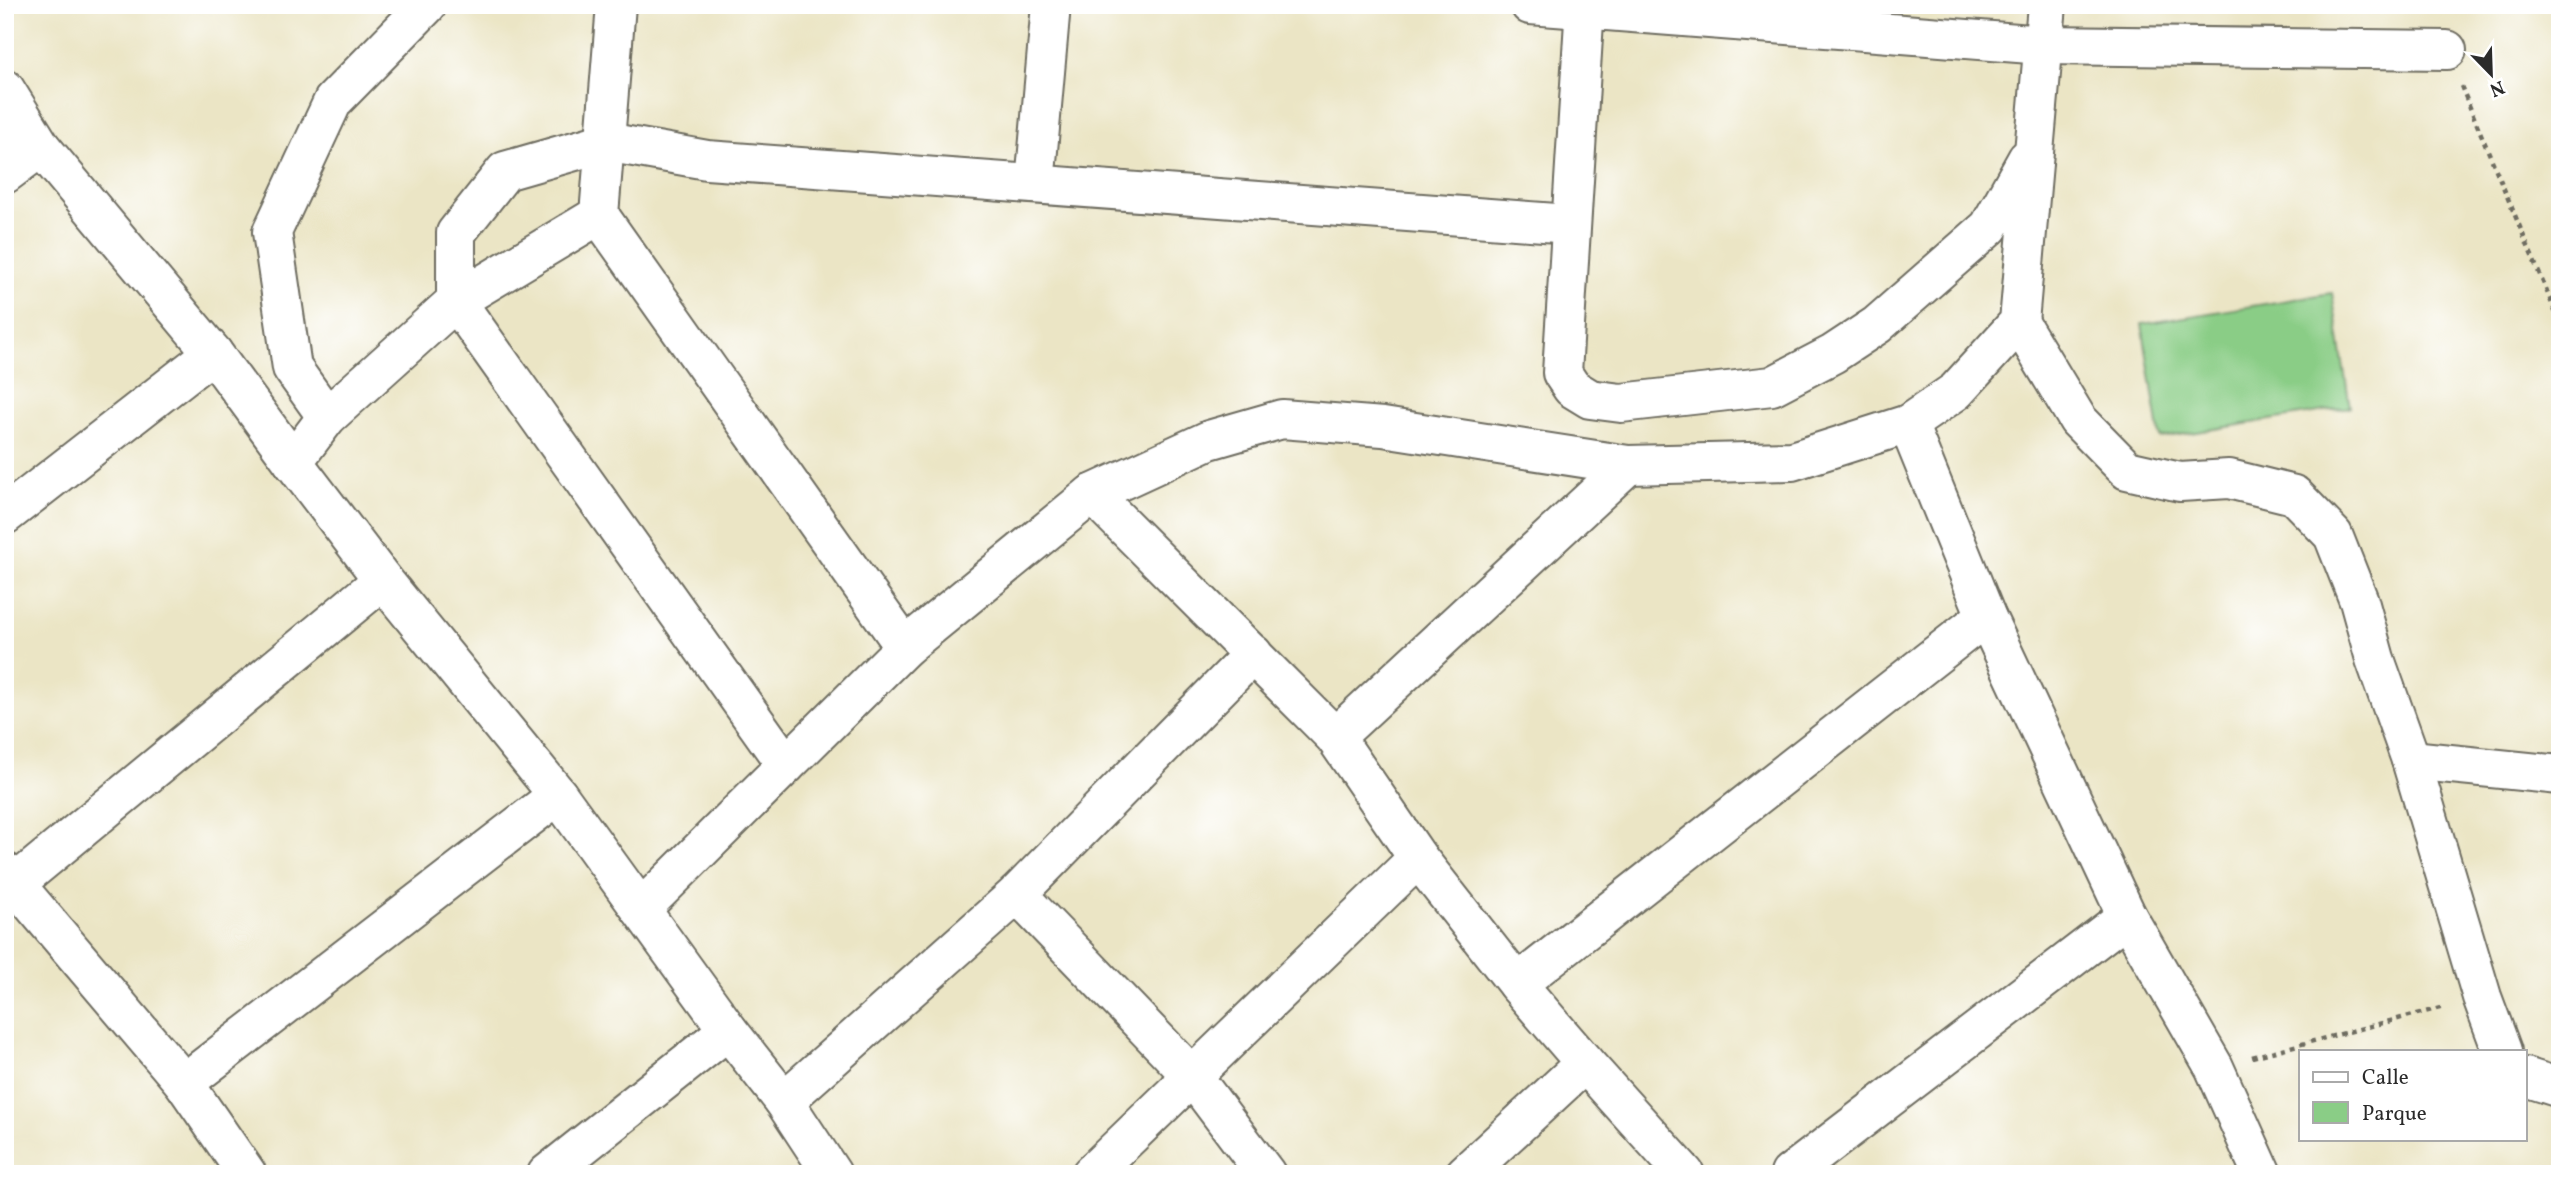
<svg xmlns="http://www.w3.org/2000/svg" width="2565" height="1179" font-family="Vollkorn,serif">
<rect width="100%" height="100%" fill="#fff"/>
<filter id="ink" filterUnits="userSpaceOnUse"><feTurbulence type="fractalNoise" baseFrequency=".0143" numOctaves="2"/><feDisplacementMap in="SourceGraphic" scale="14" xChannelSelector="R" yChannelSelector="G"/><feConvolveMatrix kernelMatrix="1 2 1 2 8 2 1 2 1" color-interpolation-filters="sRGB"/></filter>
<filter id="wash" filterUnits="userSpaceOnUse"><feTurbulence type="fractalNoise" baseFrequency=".00686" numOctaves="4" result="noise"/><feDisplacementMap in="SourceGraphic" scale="28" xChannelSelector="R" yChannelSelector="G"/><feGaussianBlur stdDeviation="1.57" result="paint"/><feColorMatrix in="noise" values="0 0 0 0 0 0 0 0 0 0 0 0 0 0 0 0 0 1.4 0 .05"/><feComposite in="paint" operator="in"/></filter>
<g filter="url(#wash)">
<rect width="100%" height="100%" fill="#ebe5c5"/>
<polygon fill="#8acd86" stroke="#5a7c58" stroke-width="2" points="2332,293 2350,407 2160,438 2142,324"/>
</g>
<g filter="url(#ink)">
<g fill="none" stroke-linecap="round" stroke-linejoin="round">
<g stroke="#6e6c61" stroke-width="42">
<g id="minor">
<polyline points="1530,5 2044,45 2447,50"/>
<polyline points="1585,5 1562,373 1572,388 1590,399 1621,403 1772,386 1833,354 1877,325 1989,227 2027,159"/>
<polyline points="5,89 41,147 213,353 293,462 383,580 558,795 728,1030 784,1101 832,1174"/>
<polyline points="5,174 41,147"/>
<polyline points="1035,184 1051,5"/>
<polyline points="599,215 616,5"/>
<polyline points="2019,322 2078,420 2127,470 2180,482 2229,479 2294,495 2333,535 2359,601 2375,659 2411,760 2482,997 2502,1051"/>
<polyline points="327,417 292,368 272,232 333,101 427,5"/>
<polyline points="1908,424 1986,616 2127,916 2214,1067 2262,1174"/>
<polyline points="293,462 327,417 456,301 456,233 505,171 606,142 707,160 1570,224"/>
<polyline points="1092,494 1335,737 1418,858 1517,984 1585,1063 1685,1174"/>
<polyline points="5,515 213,353"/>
<polyline points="1335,737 1628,465"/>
<polyline points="2411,760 2560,775"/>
<polyline points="786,765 456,301 599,215 905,647"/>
<polyline points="5,872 184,1083 247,1174"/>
<polyline points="15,884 383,580"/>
<polyline points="1017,894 1193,1077 1266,1174"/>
<polyline points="641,909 905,647 1092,494 1209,440 1282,419 1383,427 1628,465 1792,461 1908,424 1956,391 2019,322 2047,5"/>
<polyline points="1517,984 1986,616"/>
<polyline points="2525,1077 2560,1088"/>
<polyline points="184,1083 558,795"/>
<polyline points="784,1101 1017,894 1253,654"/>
<polyline points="547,1174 728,1030"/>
<polyline points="1091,1174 1418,858"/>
<polyline points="1465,1174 1585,1063"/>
<polyline points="1790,1174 2127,916"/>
</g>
</g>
<g stroke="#6e6c61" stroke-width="4.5" stroke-dasharray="5 5" stroke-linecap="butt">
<polyline points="2461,86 2560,323"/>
<polyline points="2252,1057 2444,1007"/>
</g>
<use href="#minor" stroke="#fff" stroke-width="38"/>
</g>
</g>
<rect width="2565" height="1179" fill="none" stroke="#fff" stroke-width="28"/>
<rect x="2299" y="1050" width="228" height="91" fill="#ffffff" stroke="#aaaaaa" stroke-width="2"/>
<rect x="2313" y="1072" width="35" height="10" fill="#ffffff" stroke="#aaaaaa" stroke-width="2"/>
<text x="2362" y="1084" font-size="21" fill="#2b2b2b">Calle</text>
<rect x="2313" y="1102" width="35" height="21" fill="#8acd86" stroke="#aaaaaa" stroke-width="2"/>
<text x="2362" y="1120" font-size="21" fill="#2b2b2b">Parque</text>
<g transform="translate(2491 74) rotate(157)" stroke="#ffffff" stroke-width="5" paint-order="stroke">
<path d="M0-5L12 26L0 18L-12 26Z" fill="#2b2b2b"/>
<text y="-10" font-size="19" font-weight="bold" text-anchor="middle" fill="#2b2b2b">N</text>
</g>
</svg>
